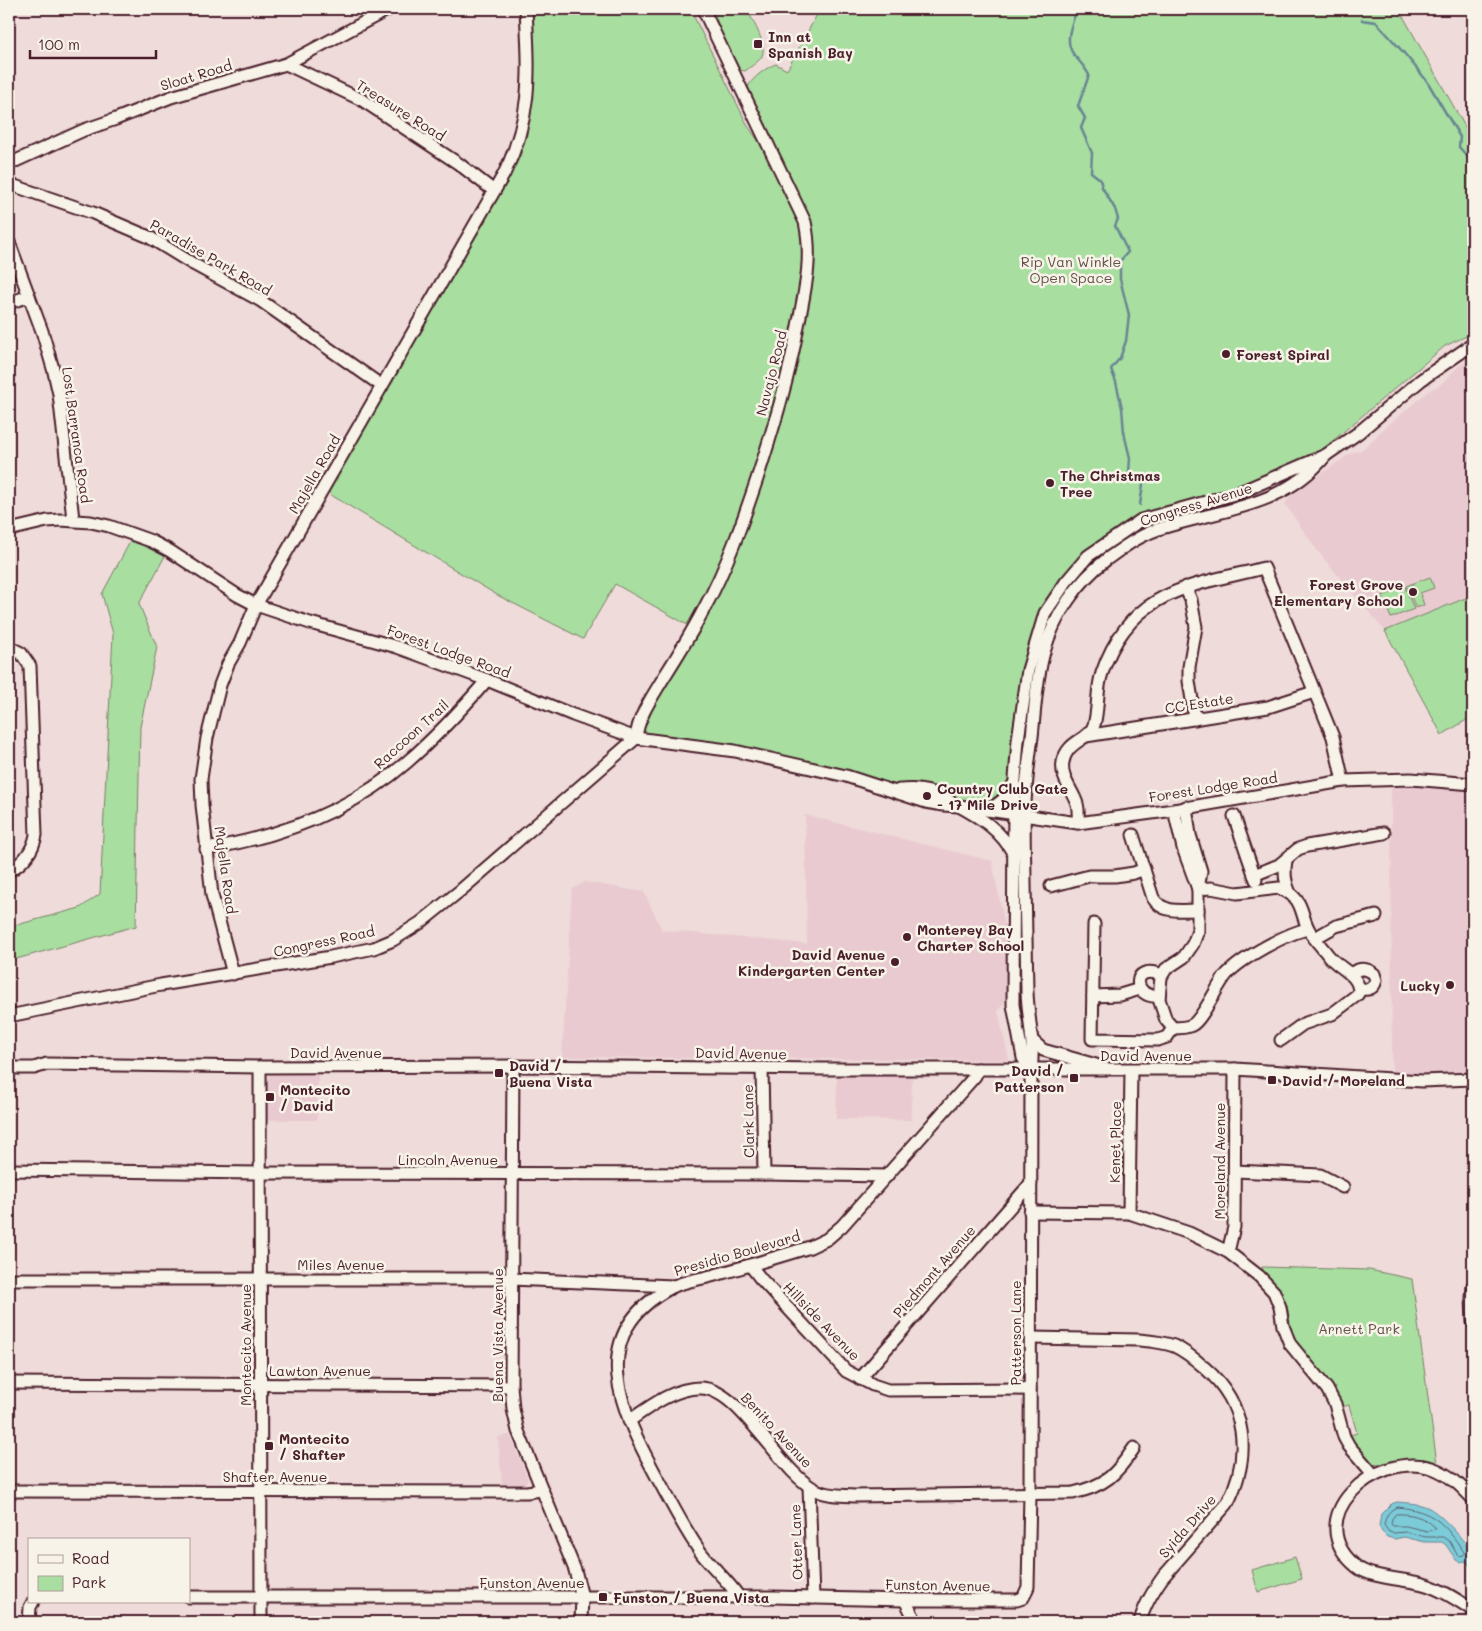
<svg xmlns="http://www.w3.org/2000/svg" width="1482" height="1631" font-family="Mali,sans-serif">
<rect width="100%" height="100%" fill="#efdbda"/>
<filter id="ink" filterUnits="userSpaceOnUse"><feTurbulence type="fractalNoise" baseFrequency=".02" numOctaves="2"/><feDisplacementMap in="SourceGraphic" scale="10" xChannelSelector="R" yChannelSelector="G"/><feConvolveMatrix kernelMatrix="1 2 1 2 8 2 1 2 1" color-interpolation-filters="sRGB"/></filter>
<g filter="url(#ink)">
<g fill="#e9cad0">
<polygon points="1473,357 1473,716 1442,735 1385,631 1319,553 1285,504 1291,495 1351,453 1361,450 1374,439 1379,433 1431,389 1439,386 1460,365"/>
<polygon points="1391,787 1473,788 1473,1074 1392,1077"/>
<polygon points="805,815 992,861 1014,972 1013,989 998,1011 1009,1060 562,1057 572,889 585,882 644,892 662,930 807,944"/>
<polygon points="273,1073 318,1073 317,1120 265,1120 266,1086 269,1075"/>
<polygon points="837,1076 912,1076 911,1120 836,1119"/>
<polygon points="510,1435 528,1480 525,1484 502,1484 498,1437"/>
</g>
<g fill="#a8dea0" stroke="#797e66">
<path d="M532 9H690L748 126 784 178 748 87C751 79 768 66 776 64L787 70 820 9H1399L1473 141V333L1445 346 1323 449 1270 478 1154 515 1103 545 1042 620 1015 776 994 807 892 790 846 776 636 738 693 628 615 584 583 639 497 595 331 495 329 491 501 193C508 179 517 165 522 151 538 106 533 56 532 9Z"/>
<path d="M712 9H747C752 21 769 45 761 58 757 63 750 67 745 71L740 70 735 65Z"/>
<polygon points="131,540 165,556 139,604 157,647 140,727 136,926 9,961 9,927 80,908 100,894 113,634 102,594"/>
<polygon points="1430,577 1434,588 1420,593 1424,605 1416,608 1406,586"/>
<polygon points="1405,587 1414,609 1391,618 1382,596"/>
<polygon points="1473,595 1473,716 1442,735 1385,631"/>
<path d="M1262 1267 1369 1270 1412 1279 1437 1464 1413 1459 1372 1465 1356 1446 1350 1435 1357 1433 1349 1405 1342 1407C1335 1381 1310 1363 1296 1341 1288 1328 1291 1311 1283 1297 1278 1288 1262 1276 1262 1267Z"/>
<polygon points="1295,1557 1302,1579 1258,1592 1252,1570"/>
</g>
<path fill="#7ccbd8" stroke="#688693" d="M1397 1502C1407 1503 1419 1503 1429 1508 1441 1514 1470 1545 1473 1558 1474 1561 1473 1566 1473 1570L1466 1561 1459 1562 1456 1560 1446 1545 1442 1542H1425L1404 1537 1395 1539 1387 1537 1382 1532 1379 1526 1381 1514 1391 1504Z"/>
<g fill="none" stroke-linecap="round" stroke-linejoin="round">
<g stroke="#5e6470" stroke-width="1">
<path d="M1398 1507C1434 1511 1444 1523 1464 1552V1555L1458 1556 1450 1542 1443 1537H1426L1405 1532 1395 1533 1389 1532 1384 1525C1386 1516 1388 1510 1398 1507Z"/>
<path d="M1396 1514C1411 1513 1424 1517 1435 1527V1529L1427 1531 1406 1526H1393L1391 1524 1392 1519Z"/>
</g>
<g stroke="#688693" stroke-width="2.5">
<path d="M1076 9V12C1071 26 1064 42 1074 55 1080 62 1085 67 1089 75L1078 106 1085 118 1081 128 1092 153 1091 172 1100 179 1102 187 1115 209 1118 219 1115 226 1128 252 1120 261V279L1129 315 1126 341 1120 358 1111 369 1116 382 1122 408 1124 433 1130 458 1129 473 1141 477 1143 484 1140 505"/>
<polyline points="1362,20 1376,22 1404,53 1427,81 1460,137 1459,147 1473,163"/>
</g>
<g stroke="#4a1f2b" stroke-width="15">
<g id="minor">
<polyline points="286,64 362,100 459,164 494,191"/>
<polyline points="9,164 84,130 116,119 171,97 286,64 389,9"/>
<polyline points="9,184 93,213 149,237 193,264 261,301 382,386"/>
<polyline points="9,242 42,331 54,372 59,394 73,519"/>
<polyline points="9,303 29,296"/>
<polyline points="9,530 47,521 60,520 91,522 109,526 151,541 170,551 237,595 256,605 310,623 397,647 487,680 573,715 636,738 735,751 846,776 926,802 943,805 959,806 1078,823 1174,810 1343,781 1411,779 1473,784"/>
<polyline points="1185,587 1191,600 1196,627 1189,667 1189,681 1195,719"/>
<path d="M9 647 21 653 30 666 36 835C33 851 23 863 9 871"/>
<polyline points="1086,736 1268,707 1314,692"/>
<path d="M899 790C905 790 912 789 918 790 932 791 945 798 957 805 981 818 1001 830 1014 855"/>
<path d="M987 810C999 805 1008 797 1013 785"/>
<polyline points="1174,810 1183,848 1198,889"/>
<polyline points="1234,816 1256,880"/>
<path d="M1078 823C1078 817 1079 810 1077 804 1073 790 1060 778 1063 762 1067 740 1089 741 1094 725 1099 708 1096 690 1102 673 1130 590 1190 586 1264 568L1333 737 1343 781"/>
<path d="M1133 835 1153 898C1163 914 1181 910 1198 910"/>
<path d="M206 849C279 837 351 811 407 762 436 737 462 709 487 680"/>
<path d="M1286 860C1284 871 1285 883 1290 893"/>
<polyline points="1254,875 1279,865 1298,849 1307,846 1384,833"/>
<polyline points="1051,886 1089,876 1115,876 1134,873 1144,869"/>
<path d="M1198 889 1211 888 1237 893 1279 888C1305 898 1299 912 1309 930 1314 939 1322 947 1328 955 1337 968 1359 973 1359 992L1357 995 1332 1014 1303 1024 1281 1040"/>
<path d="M1094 924 1092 1039 1158 1040 1167 1037 1173 1028C1179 1028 1186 1028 1192 1025 1203 1019 1217 985 1227 974 1242 958 1287 933 1308 929"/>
<polyline points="1315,938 1336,926 1376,916"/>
<path d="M233 974 212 895 202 805 201 779 207 738 220 685 228 664 240 643 256 605 504 174C533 115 529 72 526 9"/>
<path d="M1350 974C1359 968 1366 967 1374 974L1376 980C1374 989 1367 991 1359 988"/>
<polyline points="1093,996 1120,995 1140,989"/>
<path d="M1159 996C1132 999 1130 962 1162 975"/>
<path d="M9 1016 161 985 331 957 374 948 393 940 420 923 461 890 636 738C638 716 653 696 664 677 678 655 692 632 704 609 727 567 743 521 758 476 774 426 789 377 798 326 805 290 813 258 805 222L703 9"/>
<polyline points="1173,1028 1166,1020 1159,999 1161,977 1166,969 1184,957 1193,944 1198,931 1198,889 1201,871 1190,835 1186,807"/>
<polyline points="1033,1041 1043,1050 1096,1065"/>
<polyline points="513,1066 511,1386 513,1409 518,1431 575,1570 582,1597 581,1622"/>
<polyline points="260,1067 261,1622"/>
<polyline points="9,1068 34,1068 47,1064 260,1067 513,1066 823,1069 1235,1069 1422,1081 1473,1079"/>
<polyline points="762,1068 764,1174"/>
<polyline points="1031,1070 1023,1058 1013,1005 1014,792 1018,740 1028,670 1045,613 1066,582 1088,556 1141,520 1238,493 1326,455 1358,433 1421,380 1473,344"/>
<polyline points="9,1170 259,1173 764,1174 887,1176"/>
<polyline points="1235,1171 1320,1175 1343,1187"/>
<polyline points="1030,1212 1129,1213 1189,1233 1228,1252 1259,1276 1274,1292 1280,1307 1283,1326 1290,1344 1327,1389 1335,1404 1344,1437 1349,1446 1373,1474"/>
<polyline points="1129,1213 1131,1070"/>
<polyline points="1228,1252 1234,1227 1235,1069"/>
<polyline points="750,1265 761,1279 846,1371 873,1385 888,1390 1030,1389"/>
<polyline points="9,1279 511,1279 673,1286"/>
<polyline points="1473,1286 1472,1298 1473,1322"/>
<path d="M1031 1338 1139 1340C1151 1341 1163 1342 1174 1346 1185 1351 1196 1360 1205 1368 1247 1404 1252 1456 1227 1504L1163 1577C1153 1591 1144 1605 1140 1622"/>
<polyline points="860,1379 1031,1183"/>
<polyline points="9,1383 511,1386"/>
<path d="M629 1421C649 1407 675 1387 701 1388 741 1389 779 1472 816 1490 828 1496 841 1495 854 1496L1073 1493C1105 1486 1116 1475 1134 1448"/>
<polyline points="809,1486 813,1598"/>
<polyline points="9,1491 527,1492 541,1490"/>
<path d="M1473 1499C1461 1486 1449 1474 1432 1468 1375 1450 1298 1519 1357 1567 1370 1578 1406 1579 1423 1584 1441 1589 1457 1600 1473 1610"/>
<path d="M189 1597H772L905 1600H1017L1023 1598 1028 1587 1030 1494 1031 1070C1035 1043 1028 1019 1027 992 1026 956 1026 919 1025 882 1025 856 1023 830 1025 804 1026 782 1029 759 1032 737 1035 709 1036 680 1044 652 1054 616 1077 582 1107 559 1125 546 1143 533 1165 527 1223 509 1284 507 1326 455"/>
<path d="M739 1597C728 1581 714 1569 702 1554 685 1531 672 1504 658 1479 621 1411 583 1334 672 1287 684 1281 701 1279 715 1275 747 1266 778 1257 810 1247L827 1239 842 1226 975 1076 978 1069"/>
<polyline points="905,1600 916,1622"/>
<polyline points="29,1622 30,1607 33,1602"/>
</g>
</g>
<use href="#minor" stroke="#f7f3e8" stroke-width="11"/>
</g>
</g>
<g fill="#4a1f2b" stroke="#f7f3e8" stroke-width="2">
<rect x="753" y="39" width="10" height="10" rx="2.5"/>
<circle cx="1226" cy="354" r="5"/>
<circle cx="1050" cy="483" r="5"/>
<circle cx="1413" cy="592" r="5"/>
<circle cx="927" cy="796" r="5"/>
<circle cx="907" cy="937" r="5"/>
<circle cx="895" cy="962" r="5"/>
<circle cx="1450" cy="985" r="5"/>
<rect x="494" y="1068" width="10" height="10" rx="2.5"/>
<rect x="1069" y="1073" width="10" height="10" rx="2.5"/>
<rect x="1267" y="1075" width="10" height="10" rx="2.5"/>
<rect x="265" y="1092" width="10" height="10" rx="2.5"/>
<rect x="264" y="1441" width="10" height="10" rx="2.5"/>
<rect x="598" y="1592" width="10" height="10" rx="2.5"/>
</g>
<g text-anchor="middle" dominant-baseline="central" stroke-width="5" stroke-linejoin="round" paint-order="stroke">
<g font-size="14" font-weight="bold" fill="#4a1f2b" stroke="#f7f3e8" text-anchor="start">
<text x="768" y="36">Inn at<tspan x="768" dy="16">Spanish Bay</tspan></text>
<text x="1236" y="354">Forest Spiral</text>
<text x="1060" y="475">The Christmas<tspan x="1060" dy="16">Tree</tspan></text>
<text x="1403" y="584" text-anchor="end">Forest Grove<tspan x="1403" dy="16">Elementary School</tspan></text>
<text x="937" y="788">Country Club Gate<tspan x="937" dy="16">- 17 Mile Drive</tspan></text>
<text x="917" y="929">Monterey Bay<tspan x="917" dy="16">Charter School</tspan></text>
<text x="885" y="954" text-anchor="end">David Avenue<tspan x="885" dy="16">Kindergarten Center</tspan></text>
<text x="1440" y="985" text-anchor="end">Lucky</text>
<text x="509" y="1065">David /<tspan x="509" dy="16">Buena Vista</tspan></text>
<text x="1064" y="1070" text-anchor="end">David /<tspan x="1064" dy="16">Patterson</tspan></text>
<text x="1282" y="1080">David / Moreland</text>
<text x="280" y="1089">Montecito<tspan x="280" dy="16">/ David</tspan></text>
<text x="279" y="1438">Montecito<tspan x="279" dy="16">/ Shafter</tspan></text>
<text x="613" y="1597">Funston / Buena Vista</text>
</g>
<g font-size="14" fill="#4a1f2b" stroke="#f7f3e8">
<text transform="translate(196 75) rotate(-17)">Sloat Road</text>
<text transform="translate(401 110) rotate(32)">Treasure Road</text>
<text transform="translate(211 257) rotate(30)">Paradise Park Road</text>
<text transform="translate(771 373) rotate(-76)">Navajo Road</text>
<text transform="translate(77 435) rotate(82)">Lost Barranca Road</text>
<text transform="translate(314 474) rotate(-60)">Majella Road</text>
<text transform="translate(1196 504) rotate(-17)">Congress Avenue</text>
<text transform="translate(449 651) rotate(20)">Forest Lodge Road</text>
<text transform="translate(1199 703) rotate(-9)">CC Estate</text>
<text transform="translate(411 734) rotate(-42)">Raccoon Trail</text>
<text transform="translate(1213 787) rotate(-9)">Forest Lodge Road</text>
<text transform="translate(226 870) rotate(82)">Majella Road</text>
<text transform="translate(324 941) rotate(-12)">Congress Road</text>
<text x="336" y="1052">David Avenue</text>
<text transform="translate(741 1053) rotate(1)">David Avenue</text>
<text x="1146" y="1055">David Avenue</text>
<text transform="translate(748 1121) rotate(-91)">Clark Lane</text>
<text transform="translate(1115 1142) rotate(-89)">Kenet Place</text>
<text x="448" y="1159">Lincoln Avenue</text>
<text transform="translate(1219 1161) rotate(-90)">Moreland Avenue</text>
<text transform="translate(737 1253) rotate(-16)">Presidio Boulevard</text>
<text x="341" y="1264">Miles Avenue</text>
<text transform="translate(934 1271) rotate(-49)">Piedmont Avenue</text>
<text transform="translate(822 1321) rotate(46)">Hillside Avenue</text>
<text transform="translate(1015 1333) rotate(-90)">Patterson Lane</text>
<text transform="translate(497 1335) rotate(-90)">Buena Vista Avenue</text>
<text transform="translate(245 1345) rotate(-90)">Montecito Avenue</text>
<text x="320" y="1370">Lawton Avenue</text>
<text transform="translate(777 1430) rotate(47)">Benito Avenue</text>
<text x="275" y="1476">Shafter Avenue</text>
<text transform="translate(1187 1526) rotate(-49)">Syida Drive</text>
<text transform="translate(796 1542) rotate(-92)">Otter Lane</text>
<text x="532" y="1582">Funston Avenue</text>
<text transform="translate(938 1585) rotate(1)">Funston Avenue</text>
</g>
<g font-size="14" fill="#624f48" stroke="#f7f3e8">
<text x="1071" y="261">Rip Van Winkle<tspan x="1071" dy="16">Open Space</tspan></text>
<text x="1359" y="1328">Arnett Park</text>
</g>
</g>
<rect width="1482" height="1631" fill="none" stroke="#f7f3e8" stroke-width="30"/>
<rect x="15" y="15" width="1452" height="1601" fill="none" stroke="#4a1f2b" stroke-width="2" filter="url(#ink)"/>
<rect x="28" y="1538" width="162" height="65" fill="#f7f3e8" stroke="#b29e9c"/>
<rect x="38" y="1555" width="25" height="8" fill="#f7f3e8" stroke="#b29e9c"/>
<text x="72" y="1564" font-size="15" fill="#4a1f2b">Road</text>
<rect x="38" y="1576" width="25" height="15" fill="#a8dea0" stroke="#b29e9c"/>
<text x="72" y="1588" font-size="15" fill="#4a1f2b">Park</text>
<path d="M30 50v8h126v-8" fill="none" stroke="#4a1f2b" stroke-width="2.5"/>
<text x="38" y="50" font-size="15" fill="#4a1f2b" stroke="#f7f3e8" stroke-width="4" paint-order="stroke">100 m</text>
</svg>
